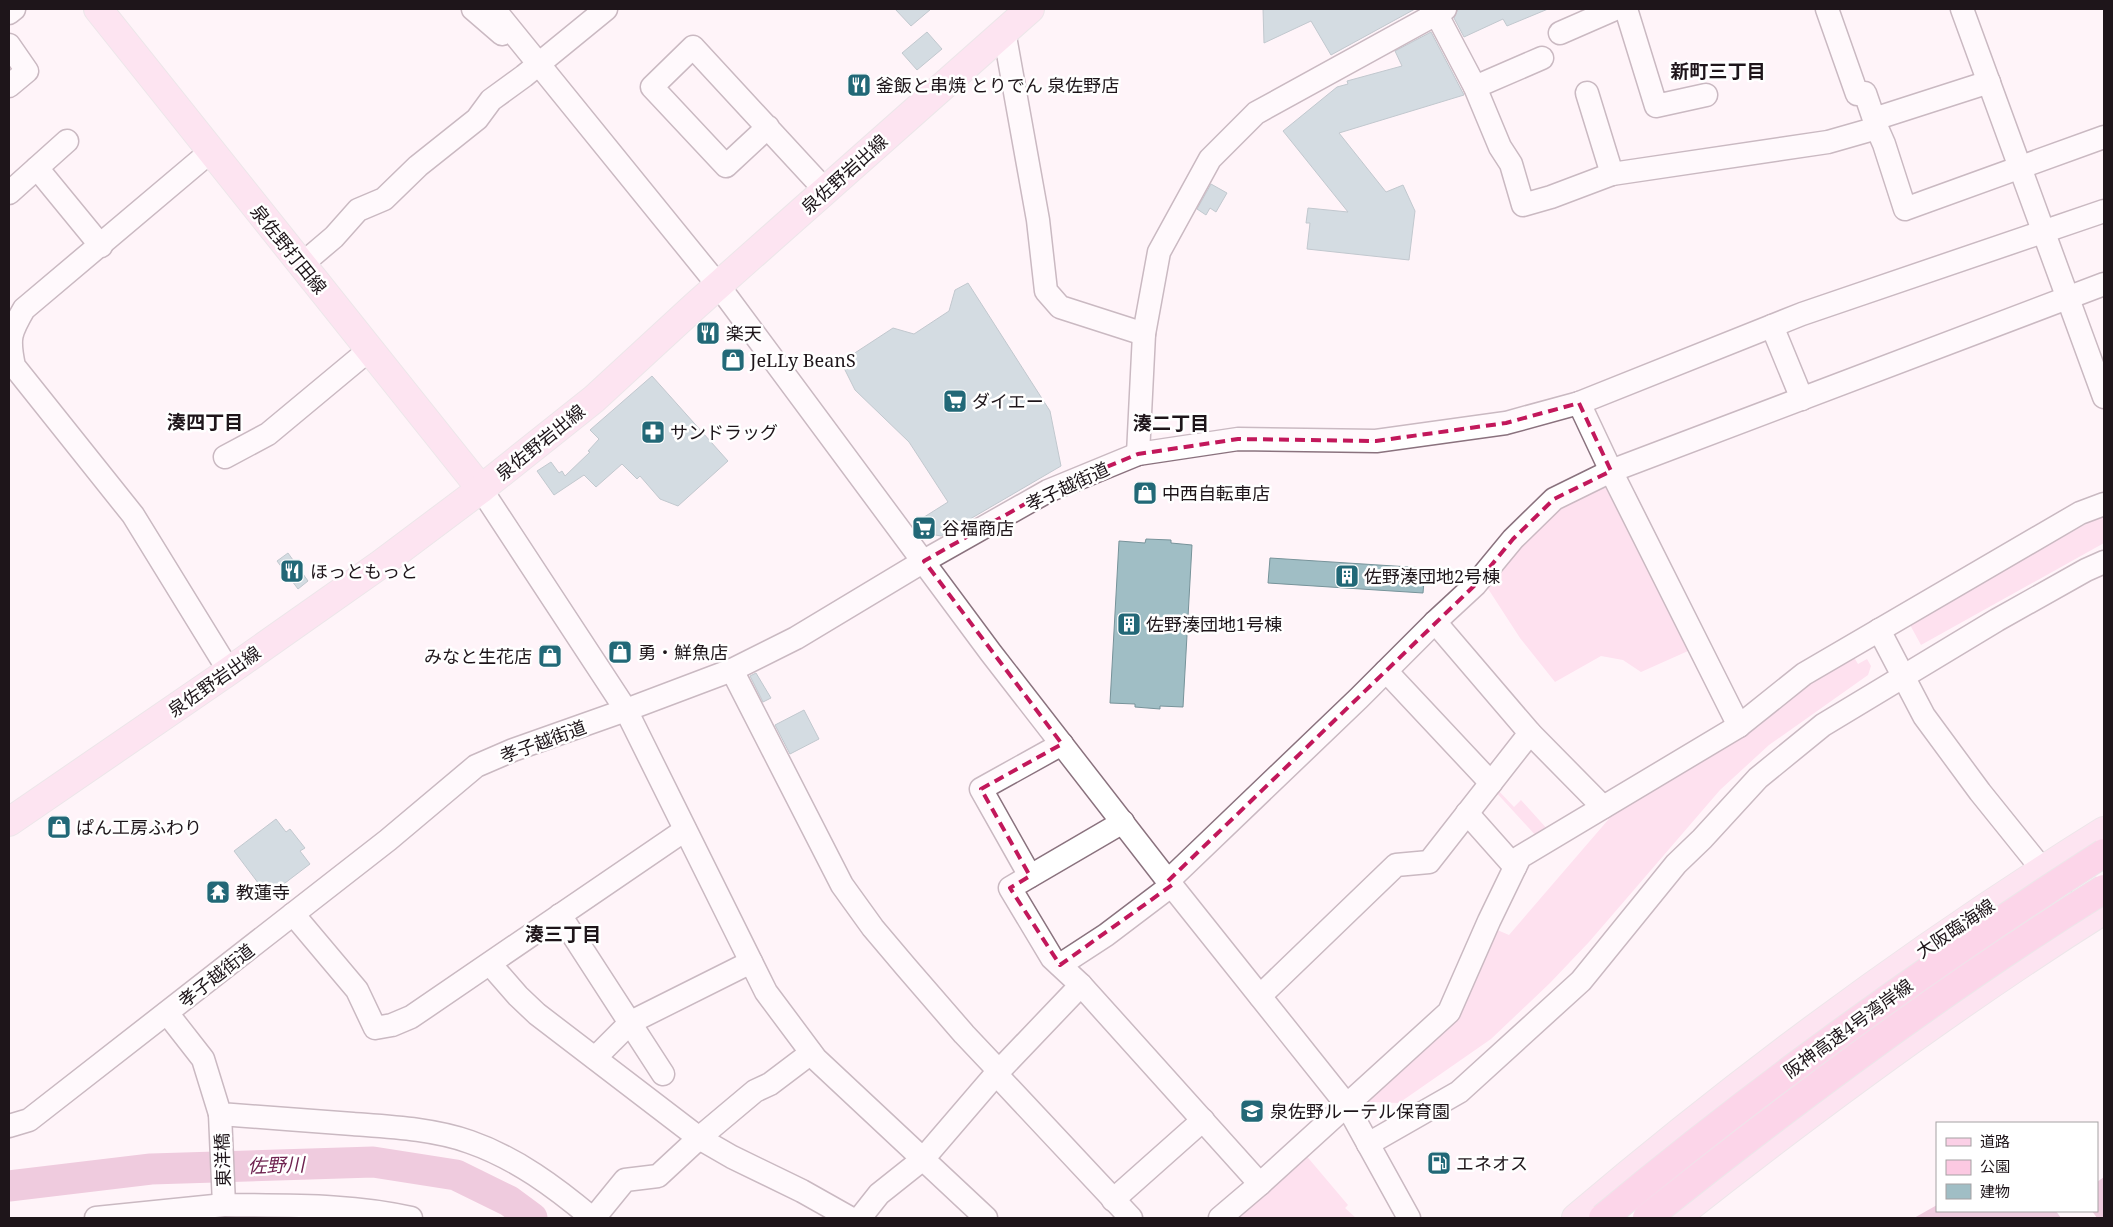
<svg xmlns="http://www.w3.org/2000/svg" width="2113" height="1227" font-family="'Noto Serif','Noto Sans JP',serif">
<rect width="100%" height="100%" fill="#fff4f9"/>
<g fill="#fcc9e2">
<polygon points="1600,485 1608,489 1688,651 1641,672 1623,660 1601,656 1555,682 1520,638 1485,584 1552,510"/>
<polygon points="2104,514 2104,543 1921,645 1909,623"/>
<polygon points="1852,654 1858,664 1867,659 1871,666 1868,675 1769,745 1720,790 1589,942 1550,983 1491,1039 1399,1103 1369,1102 1364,1097 1451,1016 1495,929 1509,935 1614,813 1758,727 1804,686"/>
<polygon points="1494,786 1514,807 1521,800 1549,831 1538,838 1493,789"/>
<polygon points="1304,1153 1348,1205 1345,1208 1356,1218 1228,1218"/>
</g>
<g fill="#dc9abc">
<polygon points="2104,1177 2104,1218 2097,1218 2092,1211 2097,1211 2097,1182"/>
<polygon points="1937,1205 1937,1211 2056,1211 2061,1218 1914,1218"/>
</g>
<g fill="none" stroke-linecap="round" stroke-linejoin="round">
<polyline stroke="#dc9abc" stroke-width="31" points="9,1186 151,1169 373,1162 456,1175 509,1201 532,1218"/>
</g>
<g fill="#a0bec5" stroke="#77939a">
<polygon points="895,9 931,9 911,26"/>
<polygon points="1263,9 1415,9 1331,55 1311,21 1264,43"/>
<polygon points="1458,9 1548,9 1507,26 1503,19 1464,37 1454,18"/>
<polygon points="927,32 942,49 917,70 902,53"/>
<polygon points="1431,32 1464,95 1339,133 1386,192 1403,185 1415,211 1409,260 1307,249 1310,223 1306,223 1308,208 1348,212 1283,131 1337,87 1348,84 1347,81 1402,66 1395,51"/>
<polygon points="1211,184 1227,193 1216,212 1210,208 1206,215 1197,209"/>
<polygon points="968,283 1050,411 1061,466 941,536 930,534 921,519 948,502 909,442 855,390 841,362 893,328 914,334 949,311 955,290"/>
<polygon points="652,376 728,461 678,506 660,499 640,476 637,479 622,464 596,487 584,475 554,495 537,471 551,462 559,473 562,471 565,476 590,452 588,451 599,439 590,430"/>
<polygon points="1146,539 1171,540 1171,543 1192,545 1183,707 1160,706 1160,709 1135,707 1135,704 1110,703 1119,541 1145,543"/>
<polygon points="288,553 308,581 298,589 277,561"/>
<polygon points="1270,558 1425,568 1423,593 1268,583"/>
<polygon points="756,673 771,698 763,702 750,676"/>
<polygon points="804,710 819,739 790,754 775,725"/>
<polygon points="276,819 286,832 290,829 305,848 300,851 310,864 268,896 234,851"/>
</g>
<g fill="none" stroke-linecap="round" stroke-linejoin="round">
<g stroke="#8a727e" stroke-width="25">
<g id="minor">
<polyline points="473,9 502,34"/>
<polyline points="494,9 718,285 991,653 1168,881 1346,1104 1409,1218"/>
<polyline points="1626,9 1656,106 1706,95"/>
<polyline points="1827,9 1857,94 1865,93 1877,128 1884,144 1905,209 2104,137"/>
<polyline points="1962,9 2104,397"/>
<polyline points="9,13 14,9"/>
<polyline points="1437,15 1475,87 1500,147 1511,164 1523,205 1551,197 1612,174 1828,142 1877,128"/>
<polyline points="1004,31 1038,220 1046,291 1060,307 1144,334"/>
<polyline points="1560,33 1615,9"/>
<polyline points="9,45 27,71 9,86"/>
<polyline points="1475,87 1542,58"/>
<polyline points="1587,93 1612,174"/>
<polyline points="1874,119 1989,82"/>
<polyline points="768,127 726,166 652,87 693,47 826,191"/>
<path d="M210 152 24 309C10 333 8 338 14 366L133 515 229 671"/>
<polyline points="37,168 101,246"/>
<polyline points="9,193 67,141"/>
<polyline points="301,265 334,237 358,210 384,199 418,166 477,119 491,100 524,76 606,9"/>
<polyline points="1772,326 1802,399"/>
<polyline points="1579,403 1611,471 1739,726"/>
<polyline points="1138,454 1144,334 1159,252 1210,159 1256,113 1445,9"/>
<polyline points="225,457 268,434 369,350"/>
<polyline points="481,489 626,710 766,992 816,1059 986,1218"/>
<polyline points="1435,622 1530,733 1603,807"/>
<polyline points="1879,630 1924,716 1980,792 2042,869 2079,925"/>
<polyline points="732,670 842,885 873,928 906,967 964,1034 999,1071"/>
<polyline points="1386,671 1491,783"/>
<polyline points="1467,813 1515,867"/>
<polyline points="1123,822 1010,888 1052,958 1081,985 1260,1184"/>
<polyline points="1030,876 981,789 1062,744"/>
<polyline points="1168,881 1359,698 1435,622 1475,585 1513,539 1554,499 1611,471 2104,284"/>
<polyline points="293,914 357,990 375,1028 392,1025 411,1017 685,830"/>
<polyline points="560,915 663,1074"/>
<polyline points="490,964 518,996 537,1014 699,1138 732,1157 802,1191 850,1218"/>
<polyline points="1060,965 1106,935 1172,885"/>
<polyline points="1260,996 1396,865 1429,862 1530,733"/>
<path d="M167 1013 203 1059 220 1114C264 1117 309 1121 353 1124 392 1127 433 1129 470 1142 516 1158 555 1187 592 1218"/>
<polyline points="595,1058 631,1022 751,962"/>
<polyline points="996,1074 1131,1218"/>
<path d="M220 1114 224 1205C287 1206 350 1204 411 1218"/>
<polyline points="9,1126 29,1120 388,840 476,766 513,750 626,710 732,670 796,638 924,561 1048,491 1138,454 1238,439 1376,441 1506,423 1579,403 1802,314 2104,211"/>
<polyline points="1368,1144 1459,1092 1581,981 1676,864 1702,839 1758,778 1823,725 1997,620 2086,570 2104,562"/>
<polyline points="1113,1200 1203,1120"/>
<polyline points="96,1218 224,1205"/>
<polyline points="594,1218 625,1180 658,1176 699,1138 755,1091 770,1084 811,1053"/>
<polyline points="860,1218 879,1194 923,1159 996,1074 1081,985"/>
<polyline points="1220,1218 1260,1184 1449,1012 1489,921 1520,857 1739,726 1804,674 2080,513 2104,504"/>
</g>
</g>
<g stroke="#d6d5d6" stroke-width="30">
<g id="major">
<polyline points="98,9 481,489"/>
<polyline points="9,822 229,671 381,564 481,489 594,399 695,306 1030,9"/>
<path d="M1576 1218C1742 1077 1919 946 2104 831"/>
<path d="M1675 1218C1813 1109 1955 1004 2104 910"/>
</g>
</g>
<use href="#minor" stroke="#fff" stroke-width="22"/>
<use href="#major" stroke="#fbd0e6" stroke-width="28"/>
<g stroke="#d6d5d6" stroke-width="30" stroke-linecap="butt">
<g id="highway-bridge">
<path d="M1603 1218C1761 1086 1930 965 2104 853"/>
<path d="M1647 1218C1793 1101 1945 988 2104 889"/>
</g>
</g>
<use href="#highway-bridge" stroke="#f8b0d5" stroke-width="28"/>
</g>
<path d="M0 0H2113V1227H0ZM1579 403 1611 471 1554 499 1513 539 1475 585 1168 881 1172 885 1060 965 1010 888 1030 876 981 789 1062 744 924 561 1048 491 1138 454 1238 439 1376 441 1506 423Z" fill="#fff4f9" fill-opacity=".55" fill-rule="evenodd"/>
<path fill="none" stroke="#c2185b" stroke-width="4" stroke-dasharray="10 6" stroke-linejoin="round" d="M1579 403 1611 471 1554 499 1513 539 1475 585 1168 881 1172 885 1060 965 1010 888 1030 876 981 789 1062 744 924 561 1048 491 1138 454 1238 439 1376 441 1506 423Z"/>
<defs>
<g id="restaurant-square" transform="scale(1.25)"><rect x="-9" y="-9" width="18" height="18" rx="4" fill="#226877" stroke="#fff"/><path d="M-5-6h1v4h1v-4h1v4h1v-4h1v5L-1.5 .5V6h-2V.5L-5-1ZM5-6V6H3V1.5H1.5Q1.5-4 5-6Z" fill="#fff"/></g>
<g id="shop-square" transform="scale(1.25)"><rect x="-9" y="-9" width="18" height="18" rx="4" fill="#226877" stroke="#fff"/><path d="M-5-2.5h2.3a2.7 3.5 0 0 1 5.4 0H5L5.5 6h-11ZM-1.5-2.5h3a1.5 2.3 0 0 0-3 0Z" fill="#fff"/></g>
<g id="supermarket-square" transform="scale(1.25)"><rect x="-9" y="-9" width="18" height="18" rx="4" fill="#226877" stroke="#fff"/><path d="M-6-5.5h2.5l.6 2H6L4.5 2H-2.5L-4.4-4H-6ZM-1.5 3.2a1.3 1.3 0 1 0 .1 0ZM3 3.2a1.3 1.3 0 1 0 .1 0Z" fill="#fff"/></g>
<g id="pharmacy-square" transform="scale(1.25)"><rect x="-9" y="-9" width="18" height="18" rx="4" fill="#226877" stroke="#fff"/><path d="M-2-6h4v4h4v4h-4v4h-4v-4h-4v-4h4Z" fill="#fff"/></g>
<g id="building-square" transform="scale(1.25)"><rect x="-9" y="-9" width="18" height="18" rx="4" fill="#226877" stroke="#fff"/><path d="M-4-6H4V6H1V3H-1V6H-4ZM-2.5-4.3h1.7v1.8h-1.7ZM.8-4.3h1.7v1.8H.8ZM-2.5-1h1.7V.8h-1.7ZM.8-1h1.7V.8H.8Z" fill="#fff"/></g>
<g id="temple-square" transform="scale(1.25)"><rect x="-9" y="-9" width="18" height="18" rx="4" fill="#226877" stroke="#fff"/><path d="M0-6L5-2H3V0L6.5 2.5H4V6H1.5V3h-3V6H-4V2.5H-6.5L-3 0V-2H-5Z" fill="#fff"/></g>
<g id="school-square" transform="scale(1.25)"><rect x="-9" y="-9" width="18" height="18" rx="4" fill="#226877" stroke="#fff"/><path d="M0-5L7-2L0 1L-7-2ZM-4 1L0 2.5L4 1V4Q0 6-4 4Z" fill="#fff"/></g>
<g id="fuel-square" transform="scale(1.25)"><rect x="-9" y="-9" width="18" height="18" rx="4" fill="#226877" stroke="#fff"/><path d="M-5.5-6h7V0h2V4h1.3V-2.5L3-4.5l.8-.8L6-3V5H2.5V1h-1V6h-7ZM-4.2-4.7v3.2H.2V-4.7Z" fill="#fff"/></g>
</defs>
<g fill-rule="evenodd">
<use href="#restaurant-square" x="859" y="85"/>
<use href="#restaurant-square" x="708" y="333"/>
<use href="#shop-square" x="733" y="360"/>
<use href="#supermarket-square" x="955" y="401"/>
<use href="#pharmacy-square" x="653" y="432"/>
<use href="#shop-square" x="1145" y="493"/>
<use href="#supermarket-square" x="924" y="528"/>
<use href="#restaurant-square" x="292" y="571"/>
<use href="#building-square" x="1347" y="576"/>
<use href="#building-square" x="1129" y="624"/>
<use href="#shop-square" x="620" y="652"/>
<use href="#shop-square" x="550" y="656"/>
<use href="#shop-square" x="59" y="827"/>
<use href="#temple-square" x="218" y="892"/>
<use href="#school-square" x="1252" y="1111"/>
<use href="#fuel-square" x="1439" y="1163"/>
</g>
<g text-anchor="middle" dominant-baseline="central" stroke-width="5" stroke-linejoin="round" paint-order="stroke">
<g font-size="18" fill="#1e151a" stroke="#fff" text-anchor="start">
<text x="876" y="85">釜飯と串焼 とりでん 泉佐野店</text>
<text x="726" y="333">楽天</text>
<text x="750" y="360">JeLLy BeanS</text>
<text x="972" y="401">ダイエー</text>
<text x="670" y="432">サンドラッグ</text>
<text x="1162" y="493">中西自転車店</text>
<text x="942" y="528">谷福商店</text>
<text x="310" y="571">ほっともっと</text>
<text x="1364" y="576">佐野湊団地2号棟</text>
<text x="1146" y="624">佐野湊団地1号棟</text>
<text x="638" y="652">勇・鮮魚店</text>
<text x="532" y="656" text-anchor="end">みなと生花店</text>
<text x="76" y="827">ぱん工房ふわり</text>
<text x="236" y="892">教蓮寺</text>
<text x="1270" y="1111">泉佐野ルーテル保育園</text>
<text x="1456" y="1163">エネオス</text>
</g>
<g font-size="18" fill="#1e151a" stroke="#fff">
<text transform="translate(844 174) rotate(-42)">泉佐野岩出線</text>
<text transform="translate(289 249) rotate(51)">泉佐野打田線</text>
<text transform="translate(540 442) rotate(-39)">泉佐野岩出線</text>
<text transform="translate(1067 486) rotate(-25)">孝子越街道</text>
<text transform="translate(214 681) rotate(-35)">泉佐野岩出線</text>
<text transform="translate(543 741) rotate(-20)">孝子越街道</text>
<text transform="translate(1955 928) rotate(-34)">大阪臨海線</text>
<text transform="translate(216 975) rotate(-38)">孝子越街道</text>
<text transform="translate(1848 1028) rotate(-36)">阪神高速4号湾岸線</text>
<text transform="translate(222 1160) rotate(-92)">東洋橋</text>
</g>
<g font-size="19" font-weight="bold" fill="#1e151a" stroke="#fff">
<text x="1718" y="71">新町三丁目</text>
<text x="205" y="422">湊四丁目</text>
<text x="1171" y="423">湊二丁目</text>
<text x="563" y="934">湊三丁目</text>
</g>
<g font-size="19" font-style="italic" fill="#6f2350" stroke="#fff">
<text transform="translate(276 1165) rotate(-2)">佐野川</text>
</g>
</g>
<rect width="2113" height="1227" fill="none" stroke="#1e151a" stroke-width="20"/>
<rect x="1936" y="1122" width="162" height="90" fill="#ffffff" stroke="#a5a1a3"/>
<rect x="1946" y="1138" width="25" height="8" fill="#fbd0e6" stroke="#a5a1a3"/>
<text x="1980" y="1147" font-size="15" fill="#1e151a">道路</text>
<rect x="1946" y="1160" width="25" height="15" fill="#fcc9e2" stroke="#a5a1a3"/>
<text x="1980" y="1172" font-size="15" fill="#1e151a">公園</text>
<rect x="1946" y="1184" width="25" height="15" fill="#a0bec5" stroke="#a5a1a3"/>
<text x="1980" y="1197" font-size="15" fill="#1e151a">建物</text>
</svg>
